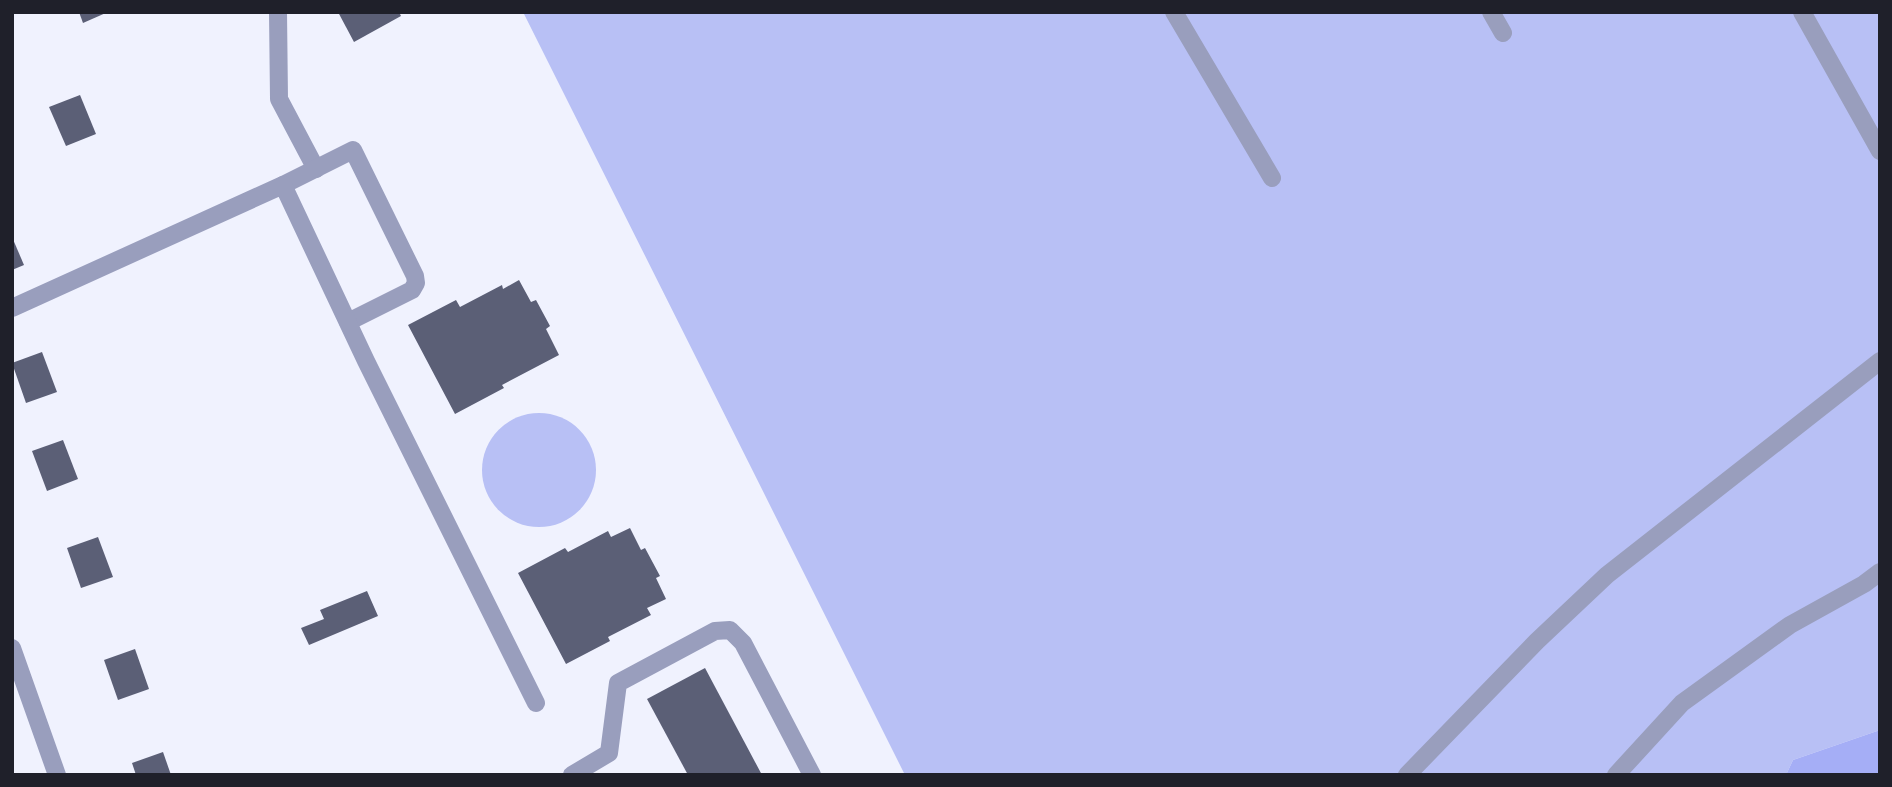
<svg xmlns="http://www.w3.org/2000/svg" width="1892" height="787" font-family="'Open Sans',sans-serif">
<rect width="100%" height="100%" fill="#f0f2fe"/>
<g fill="#b8c0f5">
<polygon points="523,12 1880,12 1880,730 1793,760 1786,775 905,775"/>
<circle cx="539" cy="470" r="57"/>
</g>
<polygon fill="#a5aef6" points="1880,730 1880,775 1786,775 1793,760"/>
<g fill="#5b5f76">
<polygon points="79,12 108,12 83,23"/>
<polygon points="338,12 399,12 401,16 354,42"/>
<polygon points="80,95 96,134 66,146 49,107"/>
<polygon points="12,237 24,265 12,270"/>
<polygon points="519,280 531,302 536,300 550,326 546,329 559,355 502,385 504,388 455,414 408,325 456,300 460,307 502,285 503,289"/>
<polygon points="42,352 57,392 26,403 12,363"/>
<polygon points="63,440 78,479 47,491 32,451"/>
<polygon points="630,528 641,550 645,548 660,576 656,578 666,599 647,608 651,615 608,637 610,641 566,664 518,573 565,548 568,552 608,531 611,537"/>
<polygon points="98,537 113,577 81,588 67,548"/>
<polygon points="367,591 378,616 309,645 301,628 324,619 320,610"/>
<polygon points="135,649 149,689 118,700 104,660"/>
<polygon points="705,668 762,775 688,775 647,699"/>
<polygon points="163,752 171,775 136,775 132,763"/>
</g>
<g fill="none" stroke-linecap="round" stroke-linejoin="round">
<g stroke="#999ebd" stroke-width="18">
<polyline points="278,12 279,99 316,169"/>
<polyline points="1174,12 1272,178"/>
<polyline points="1491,12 1503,33"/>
<polyline points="1802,12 1880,151"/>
<polyline points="283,185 353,150 415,276 416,283 412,290 348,322"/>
<polyline points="12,308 283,185 366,361 536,703"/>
<polyline points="12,648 57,775"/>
<polyline points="572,775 609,753 618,683 715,631 730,630 743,643 812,775"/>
<polyline points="1407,775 1537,641 1607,575 1880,361"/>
<polyline points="1616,775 1682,703 1790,625 1864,584 1880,572"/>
</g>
</g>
<rect width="1892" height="787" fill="none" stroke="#1f202a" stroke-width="28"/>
</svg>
